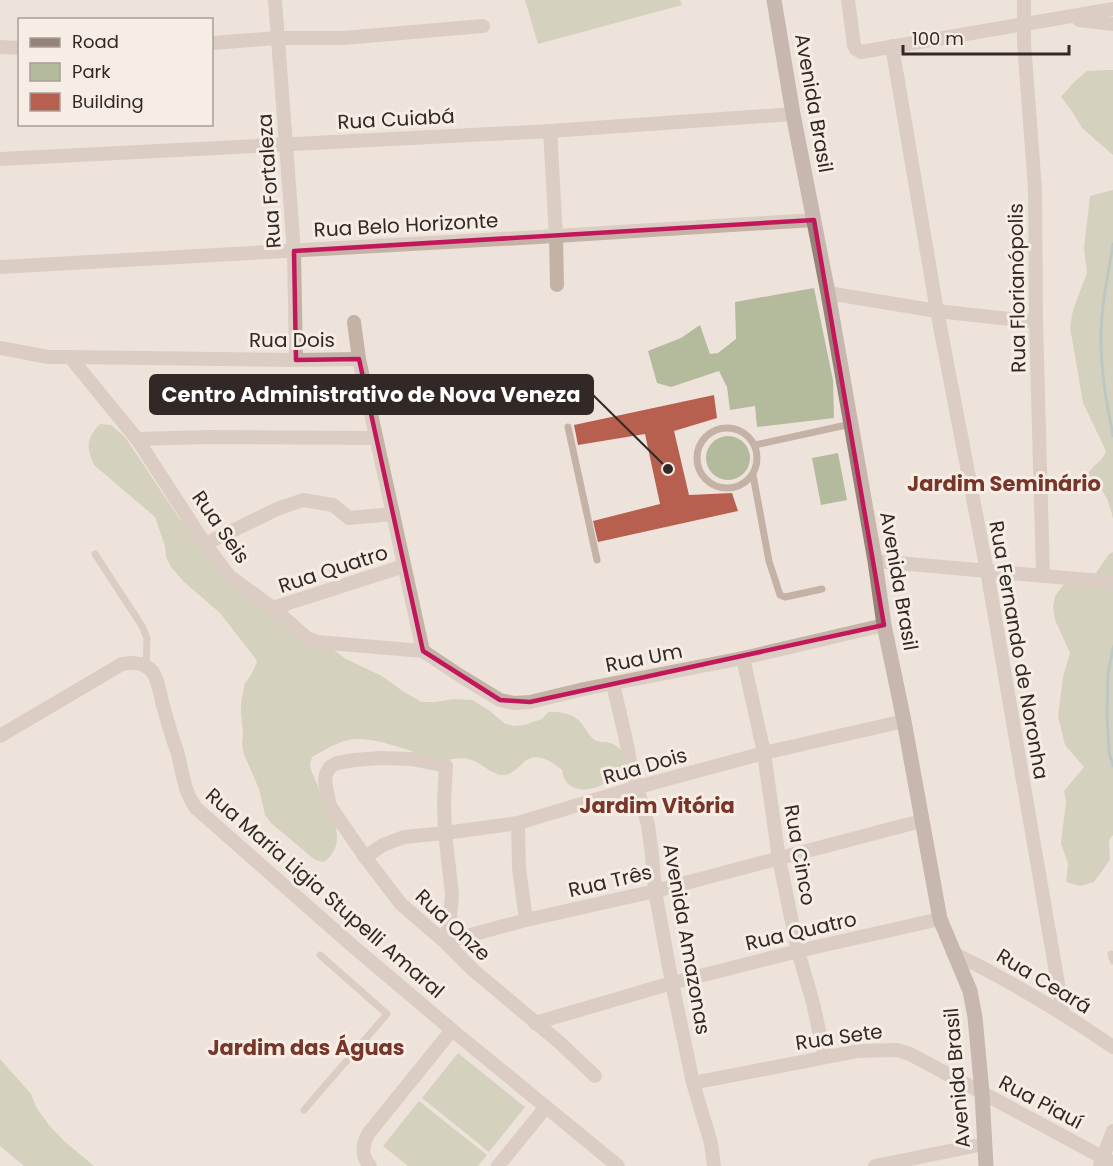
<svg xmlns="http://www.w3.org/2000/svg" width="1113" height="1166" font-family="Poppins,sans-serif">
<rect width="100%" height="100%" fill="#eee3da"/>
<g fill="#b3bb9c">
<polygon points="525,0 680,0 682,5 538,44"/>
<polygon points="1105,70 1113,70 1113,155 1082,128 1071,110 1061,97 1074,82 1087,71"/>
<path d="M1113 190V519C1110 505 1105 485 1088 483 1085 466 1101 466 1106 451L1083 403 1070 327 1073 310 1087 273 1084 248 1090 196Z"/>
<polygon points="814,288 833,380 834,418 757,427 755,406 730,410 727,387 719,371 671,387 657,383 648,351 681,338 700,325 710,354 718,353 736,339 735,302"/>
<path d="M100 424 111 425 125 437 179 518 259 606 282 623 335 651 346 659 382 676 404 692 422 702H435L453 699 472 700 490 711 504 723 513 726 524 725 542 719 548 712C563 712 574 713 583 725 587 731 590 737 595 740 601 743 604 741 610 743 620 746 625 754 627 764 624 769 620 775 615 779 612 782 606 783 602 785 585 793 565 792 562 770 522 738 524 777 501 775 490 773 482 764 472 760 460 755 444 763 431 760 421 758 414 751 405 749 390 744 371 738 355 739 340 740 325 750 312 757 312 758 310 764 310 766 311 772 315 778 317 784 328 807 352 841 324 862L315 860 271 823 265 815 259 789 244 754 242 744 243 733 241 713V703L245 683 251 675 257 662 255 658 220 613 184 582 171 567 166 557 165 546 155 517 94 465C86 448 86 438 100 424Z"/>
<circle cx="728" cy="458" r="22"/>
<polygon points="838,453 847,500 821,505 812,458"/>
<polygon points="1113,552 1113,835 1109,840 1110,860 1094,882 1081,886 1066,882 1068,864 1061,843 1066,802 1064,791 1084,767 1065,745 1058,716 1063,677 1070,653 1055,620 1053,607 1055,596 1065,583 1094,576 1109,554"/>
<polygon points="458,1053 525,1107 489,1152 422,1098"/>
<polygon points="0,1059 31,1094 36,1107 49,1125 64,1141 94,1166 24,1166 0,1146"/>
<polygon points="419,1101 487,1155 478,1166 408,1166 383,1146"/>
</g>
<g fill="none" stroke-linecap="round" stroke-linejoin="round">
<g stroke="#7ca7a6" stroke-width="3">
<path d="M1113 244C1108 277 1100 310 1101 342 1101 374 1107 405 1113 436"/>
<polyline points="1113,647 1108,675 1107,714 1109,752 1113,766"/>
</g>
</g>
<polygon fill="#b7604f" points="714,395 717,418 674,431 689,495 732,493 738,511 598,542 593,521 660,504 645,434 578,445 574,425"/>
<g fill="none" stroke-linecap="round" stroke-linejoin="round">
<g stroke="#c4b2a7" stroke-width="7">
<polyline points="568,427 597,560"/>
<circle cx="727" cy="458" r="30"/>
<polyline points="755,445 851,424"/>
<polyline points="753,475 769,561 780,595 785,597 822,589"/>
<polyline points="95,554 142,626 147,638 146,667"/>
<polyline points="1111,954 1113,961"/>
<polyline points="304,1110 387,1014 320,955"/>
</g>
<g stroke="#c4b2a7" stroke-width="14">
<polyline points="275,0 294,251 296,360"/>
<polyline points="848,0 854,45 856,49 861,52 1113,9"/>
<polyline points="1024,0 1024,43 1035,189 1036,322 1043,576"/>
<polyline points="1079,20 1113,24"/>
<polyline points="212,43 277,38 343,38 483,26"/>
<polyline points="892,46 937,311 987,571 1063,1013"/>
<polyline points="0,47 20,48"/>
<polyline points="550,131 556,236 557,285"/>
<polyline points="0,159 550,131 793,114"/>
<polyline points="0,267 556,236 814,220"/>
<polyline points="828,293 937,311 1036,322"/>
<polyline points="354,322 359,359 423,651"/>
<polyline points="0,348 48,357 70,357 296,360 359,359"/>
<polyline points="70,357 137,439 205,544 229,576 273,608 307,638 317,642 423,651 459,675 500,700 514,703 530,702 584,689 743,658 884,625"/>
<polyline points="137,439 210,437 376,438"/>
<polyline points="205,544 277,509 303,500 333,505 349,518 393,514"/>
<polyline points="875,561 1113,582"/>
<polyline points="273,608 404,566"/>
<polyline points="743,658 764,753 779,859 798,951 813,1003 825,1057"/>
<polyline points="613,684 626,740 631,767 648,825 652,855 655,891 672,983 693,1083 711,1143 714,1166"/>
<path d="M0 736 122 664C132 662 144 662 152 671 158 679 160 692 162 702 167 719 171 735 177 751 183 771 183 791 196 808L348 942 452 1030 618 1166"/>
<polyline points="518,823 519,868 526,920"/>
<polyline points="365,857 383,845 404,837 445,833 518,823 638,787 764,753 904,721"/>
<path d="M953 953C1009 980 1062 1012 1113 1047"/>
<polyline points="535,1023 672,983 798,951 940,919"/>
<polyline points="595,1076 559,1042 473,970 445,942 401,904 365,857 330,806 325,781 326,774 330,767 337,763 354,760 381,758 411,759 446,766 444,800 445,833 452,894 450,919 445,942 526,920 655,891 921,821"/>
<polyline points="693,1083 858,1051 897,1050 910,1054 1113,1163"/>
<polyline points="1100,1165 1113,1131"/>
<path d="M370 1166C361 1156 362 1146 368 1134L452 1030"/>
<polyline points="498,1166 546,1107"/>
<polyline points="875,1166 984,1144"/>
</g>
<polyline stroke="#978279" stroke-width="15" points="774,0 793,114 828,293 875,561 884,625 904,721 940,919 970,991 975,1017 982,1093 986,1166"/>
</g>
<path d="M0 0H1113V1166H0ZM814 220 884 625 530 702 500 700 423 651 359 359 296 360 294 251Z" fill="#eee3da" fill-opacity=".55" fill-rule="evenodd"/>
<path fill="none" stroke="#c2185b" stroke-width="4.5" stroke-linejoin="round" d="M814 220 884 625 530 702 500 700 423 651 359 359 296 360 294 251Z"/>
<g text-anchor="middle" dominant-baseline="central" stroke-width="6" stroke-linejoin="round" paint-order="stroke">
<g font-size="20" fill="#322927" stroke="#f6ede5">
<text transform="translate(814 103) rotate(80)">Avenida Brasil</text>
<text transform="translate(396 119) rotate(-3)">Rua Cuiabá</text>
<text transform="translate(269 181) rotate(-94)">Rua Fortaleza</text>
<text transform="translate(406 225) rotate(-3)">Rua Belo Horizonte</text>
<text transform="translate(1017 288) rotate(-91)">Rua Florianópolis</text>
<text x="292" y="340">Rua Dois</text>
<text transform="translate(221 527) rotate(55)">Rua Seis</text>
<text transform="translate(333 569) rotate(-18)">Rua Quatro</text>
<text transform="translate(899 581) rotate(80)">Avenida Brasil</text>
<text transform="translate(1019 650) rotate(80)">Rua Fernando de Noronha</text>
<text transform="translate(644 658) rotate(-11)">Rua Um</text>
<text transform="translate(645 766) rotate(-16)">Rua Dois</text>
<text transform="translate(800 855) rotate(80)">Rua Cinco</text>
<text transform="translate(610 881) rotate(-13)">Rua Três</text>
<text transform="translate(325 893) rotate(41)">Rua Maria Ligia Stupelli Amaral</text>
<text transform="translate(453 925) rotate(43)">Rua Onze</text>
<text transform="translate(801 931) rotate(-13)">Rua Quatro</text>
<text transform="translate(687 939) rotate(80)">Avenida Amazonas</text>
<text transform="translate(1044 981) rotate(31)">Rua Ceará</text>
<text transform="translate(839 1037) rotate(-8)">Rua Sete</text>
<text transform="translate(957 1078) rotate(-95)">Avenida Brasil</text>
<text transform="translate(1041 1102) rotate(28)">Rua Piauí</text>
</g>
<g font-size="21" font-weight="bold" fill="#77362a" stroke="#f6ede5">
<text x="1004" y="483">Jardim Seminário</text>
<text x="657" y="805">Jardim Vitória</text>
<text x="306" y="1047">Jardim das Águas</text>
</g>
</g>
<path fill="none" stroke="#322927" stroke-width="2" d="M668 469L593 395"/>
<circle fill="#322927" stroke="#f6ede5" stroke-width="2" cx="668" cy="469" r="6"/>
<rect fill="#322927" stroke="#322927" stroke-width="2" x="150" y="375" width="443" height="39" rx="6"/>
<g font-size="21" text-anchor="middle" font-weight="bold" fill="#fff">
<text x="371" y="402">Centro Administrativo de Nova Veneza</text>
</g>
<rect x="18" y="18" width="195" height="108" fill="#f6ede5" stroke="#a89f99" stroke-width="1.5"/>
<rect x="30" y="38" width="30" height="9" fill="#978279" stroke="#a89f99" stroke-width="1.5"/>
<text x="72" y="48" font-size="18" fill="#322927">Road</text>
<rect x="30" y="63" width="30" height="18" fill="#b3bb9c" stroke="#a89f99" stroke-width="1.5"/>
<text x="72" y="78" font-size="18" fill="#322927">Park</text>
<rect x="30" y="93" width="30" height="18" fill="#b7604f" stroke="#a89f99" stroke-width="1.5"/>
<text x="72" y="108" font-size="18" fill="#322927">Building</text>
<path d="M903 45v9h166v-9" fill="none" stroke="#322927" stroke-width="3"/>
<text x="912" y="45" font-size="18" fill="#322927" stroke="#f6ede5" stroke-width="4.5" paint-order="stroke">100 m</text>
</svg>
